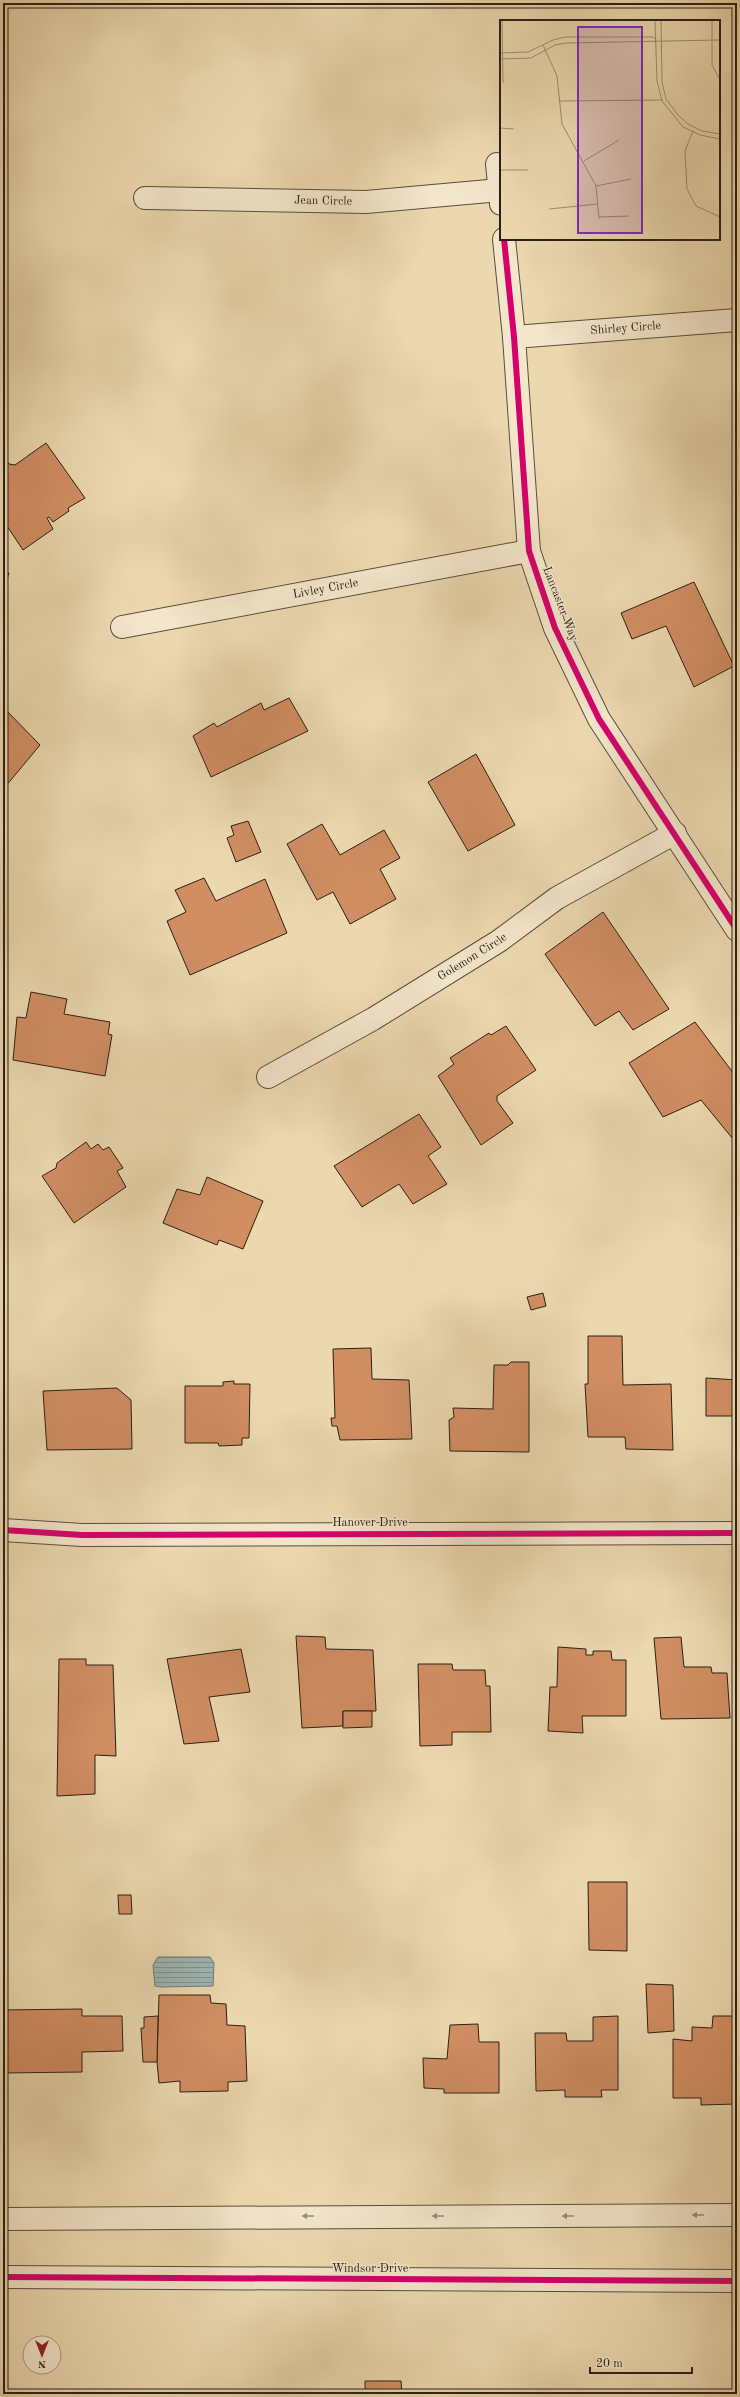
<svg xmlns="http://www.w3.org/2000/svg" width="740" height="2397" font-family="'Old Standard TT',serif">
<defs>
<pattern id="water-rules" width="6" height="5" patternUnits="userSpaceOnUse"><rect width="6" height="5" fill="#9db7b6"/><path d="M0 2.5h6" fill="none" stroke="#809493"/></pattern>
</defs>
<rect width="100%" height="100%" fill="#ecd8af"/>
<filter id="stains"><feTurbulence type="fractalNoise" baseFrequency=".005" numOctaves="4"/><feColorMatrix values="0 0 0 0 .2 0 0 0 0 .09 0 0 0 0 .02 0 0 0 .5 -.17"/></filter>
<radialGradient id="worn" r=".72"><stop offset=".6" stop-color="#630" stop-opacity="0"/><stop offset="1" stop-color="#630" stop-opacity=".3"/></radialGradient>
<polygon fill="url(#water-rules)" stroke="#6f7b76" points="158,1957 210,1957 214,1963 213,1986 161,1987 155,1986 153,1965"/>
<g fill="#d18e63" stroke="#2a2016">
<polygon points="46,443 85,498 68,508 69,511 53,522 49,517 47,518 53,529 23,550 3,520 3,455 9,464 15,465"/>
<polygon points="3,571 9,573 3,592"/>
<polygon points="694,582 734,666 694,687 666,626 632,639 621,613"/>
<polygon points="289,698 308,731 211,777 193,736 214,723 217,727 261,703 264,710"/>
<polygon points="3,707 40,745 5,787 3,786"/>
<polygon points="476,754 515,825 468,851 428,782"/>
<polygon points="248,821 261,852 236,862 227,838 234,835 231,826"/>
<polygon points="322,824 340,855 384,830 400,858 380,869 396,899 350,924 333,892 317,900 287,844"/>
<polygon points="204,878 216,901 265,879 287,933 190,975 167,921 186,912 175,890"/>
<polygon points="603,912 669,1009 633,1030 619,1011 595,1026 545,954"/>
<polygon points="31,992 67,999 64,1014 110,1022 108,1034 112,1035 105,1076 13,1060 17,1017 26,1018"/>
<polygon points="695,1022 737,1078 737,1144 701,1100 663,1117 629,1063"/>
<polygon points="506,1026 536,1070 497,1096 497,1101 513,1123 481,1145 438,1076 454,1064 450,1058 489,1033 491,1035"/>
<polygon points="419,1114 441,1147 428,1156 447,1184 413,1204 399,1184 362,1207 334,1166"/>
<polygon points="86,1142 91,1149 98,1144 103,1150 109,1147 123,1168 117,1171 126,1187 74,1223 42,1176 56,1168 57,1163"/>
<polygon points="207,1177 263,1201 243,1249 219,1240 217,1245 163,1223 177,1189 200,1195"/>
<polygon points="543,1293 546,1306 531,1310 527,1297"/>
<polygon points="588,1336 622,1336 623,1385 671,1384 673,1450 626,1449 625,1437 588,1437 585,1384 588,1384"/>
<polygon points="371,1348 372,1379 409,1380 412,1439 340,1440 337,1426 332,1426 331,1418 335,1418 333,1349"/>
<polygon points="511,1362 529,1362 529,1452 450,1451 449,1420 454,1417 453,1408 493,1409 494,1365 508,1365"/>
<polygon points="706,1378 737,1380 737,1442 734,1442 733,1416 706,1416"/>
<polygon points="234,1381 234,1384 250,1384 249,1438 242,1438 242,1445 219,1446 218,1443 185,1443 185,1386 223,1386 223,1382"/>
<polygon points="117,1388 131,1400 132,1449 47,1450 43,1391"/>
<polygon points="296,1636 325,1637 326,1649 373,1650 376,1711 343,1711 343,1726 302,1728"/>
<polygon points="681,1637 684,1667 711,1667 712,1673 727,1673 730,1718 661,1719 654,1638"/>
<polygon points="558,1647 586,1649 586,1655 593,1655 593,1651 611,1651 612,1660 626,1660 626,1716 582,1716 583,1733 548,1731 550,1687 557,1687"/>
<polygon points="241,1649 250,1692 209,1697 219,1741 184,1744 167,1659"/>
<polygon points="59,1659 86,1659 86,1665 113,1665 116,1756 95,1755 95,1794 57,1796"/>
<polygon points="418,1664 452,1664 453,1670 485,1670 486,1686 490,1686 491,1732 452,1732 452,1745 420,1746"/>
<polygon points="343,1711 372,1711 372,1727 343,1728"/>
<polygon points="588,1882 627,1882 627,1951 589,1950"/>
<polygon points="118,1895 131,1895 132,1914 119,1914"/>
<polygon points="646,1984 673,1985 674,2031 648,2033"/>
<polygon points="159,1995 210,1995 211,2003 226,2004 227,2025 245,2026 247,2081 228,2082 228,2091 180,2092 180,2081 159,2083 157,2062"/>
<polygon points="82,2009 82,2016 122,2016 123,2051 82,2052 82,2072 3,2073 3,2010"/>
<polygon points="158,2016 157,2062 143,2062 141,2028 144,2028 144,2017"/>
<polygon points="618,2016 618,2090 601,2090 602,2097 565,2097 565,2090 536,2091 535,2033 566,2033 567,2041 593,2041 593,2017"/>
<polygon points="713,2016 737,2016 737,2104 701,2105 701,2098 673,2098 673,2039 692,2041 692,2027 712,2028"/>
<polygon points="478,2024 479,2042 499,2042 499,2093 444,2093 444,2089 424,2088 423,2058 447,2059 450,2025"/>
<polygon points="365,2381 401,2381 402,2394 365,2394"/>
</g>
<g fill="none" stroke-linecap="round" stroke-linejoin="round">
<g stroke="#5a4e3c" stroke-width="24">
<g id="street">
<polyline points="497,164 501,204"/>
<path id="s1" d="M145 198 366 202 500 190"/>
<polyline points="504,239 514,337 529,551 555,628 599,719 737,930"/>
<path id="s2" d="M514 337 737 320"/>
<path id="s3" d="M122 627 529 551"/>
<path id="s4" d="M268 1077 373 1019 499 941 557 898 675 833"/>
<polyline points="3,1530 82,1535 737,1533"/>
<polyline points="3,2219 737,2215"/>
<polyline points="3,2277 737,2281"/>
</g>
</g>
<use href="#street" stroke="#f3e6cb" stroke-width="22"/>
<g stroke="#f3e6cb" stroke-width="8">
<g id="cycleway">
<polyline points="504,239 514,337 529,551 555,628 599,719 737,930"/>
<polyline points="3,1530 82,1535 737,1533"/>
<polyline points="3,2277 737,2281"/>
</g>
</g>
<use href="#cycleway" stroke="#d6006c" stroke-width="6"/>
</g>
<defs><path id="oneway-solid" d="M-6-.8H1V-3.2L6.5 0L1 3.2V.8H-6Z"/></defs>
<g fill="#998d7a">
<use href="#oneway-solid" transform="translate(698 2215) rotate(180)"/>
<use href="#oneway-solid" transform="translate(308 2216) rotate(180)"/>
<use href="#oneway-solid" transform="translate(438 2216) rotate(180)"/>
<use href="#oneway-solid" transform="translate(568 2216) rotate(180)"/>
</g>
<g text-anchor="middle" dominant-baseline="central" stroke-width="3" stroke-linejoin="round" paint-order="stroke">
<g font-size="12" fill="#2a2016" stroke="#f3e6cb">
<text stroke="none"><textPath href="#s1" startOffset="178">Jean Circle</textPath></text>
<text stroke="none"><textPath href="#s2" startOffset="112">Shirley Circle</textPath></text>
<text stroke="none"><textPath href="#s3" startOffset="207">Livley Circle</textPath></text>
<text transform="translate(560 604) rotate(69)">Lancaster Way</text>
<text stroke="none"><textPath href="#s4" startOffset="237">Golemon Circle</textPath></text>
<text x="370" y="1523">Hanover Drive</text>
<text x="370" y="2269">Windsor Drive</text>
</g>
</g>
<g transform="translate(500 20)">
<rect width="220" height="220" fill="#ecd8af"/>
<path fill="none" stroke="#9e8e72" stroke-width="1" d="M2 0 3 63M155 0 157 61 162 81 183 107 200 115 220 119M161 0 162 62 166 79 178 95 188 104 202 111 220 114M212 0V45L220 60M43 25 57 56 62 104 96 166 99 199M0 33 28 32 53 20 65 17H153L156 20M0 39 31 38 55 25 67 23 220 20M59 81 163 80M0 108 14 109M193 111 185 131 187 169 196 186 220 197M84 141 119 120M0 150H28M96 166 131 159M49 189 98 184M99 197 129 196"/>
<path fill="#7b2cbf" fill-opacity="0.15" stroke="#7b2cbf" stroke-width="2" d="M78 7H142V213H78Z"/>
<rect width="220" height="220" fill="none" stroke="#2a2016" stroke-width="2"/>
</g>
<rect width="740" height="2397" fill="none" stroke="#ecd8af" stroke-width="16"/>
<rect x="4" y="4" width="732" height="2389" fill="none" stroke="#2a2016" stroke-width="2"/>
<rect x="8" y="8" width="724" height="2381" fill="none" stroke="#2a2016"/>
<g transform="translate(42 2355) rotate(180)"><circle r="19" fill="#f3e6cb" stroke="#a39783"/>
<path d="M0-3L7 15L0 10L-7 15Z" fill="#8f2418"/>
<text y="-6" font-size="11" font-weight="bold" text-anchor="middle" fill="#2a2016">N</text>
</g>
<path d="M590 2367v6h102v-6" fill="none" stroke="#2a2016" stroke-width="2"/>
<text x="596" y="2367" font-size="12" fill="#2a2016" stroke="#f3e6cb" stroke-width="3" paint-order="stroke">20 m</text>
<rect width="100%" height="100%" filter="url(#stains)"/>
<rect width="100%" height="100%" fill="url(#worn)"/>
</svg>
